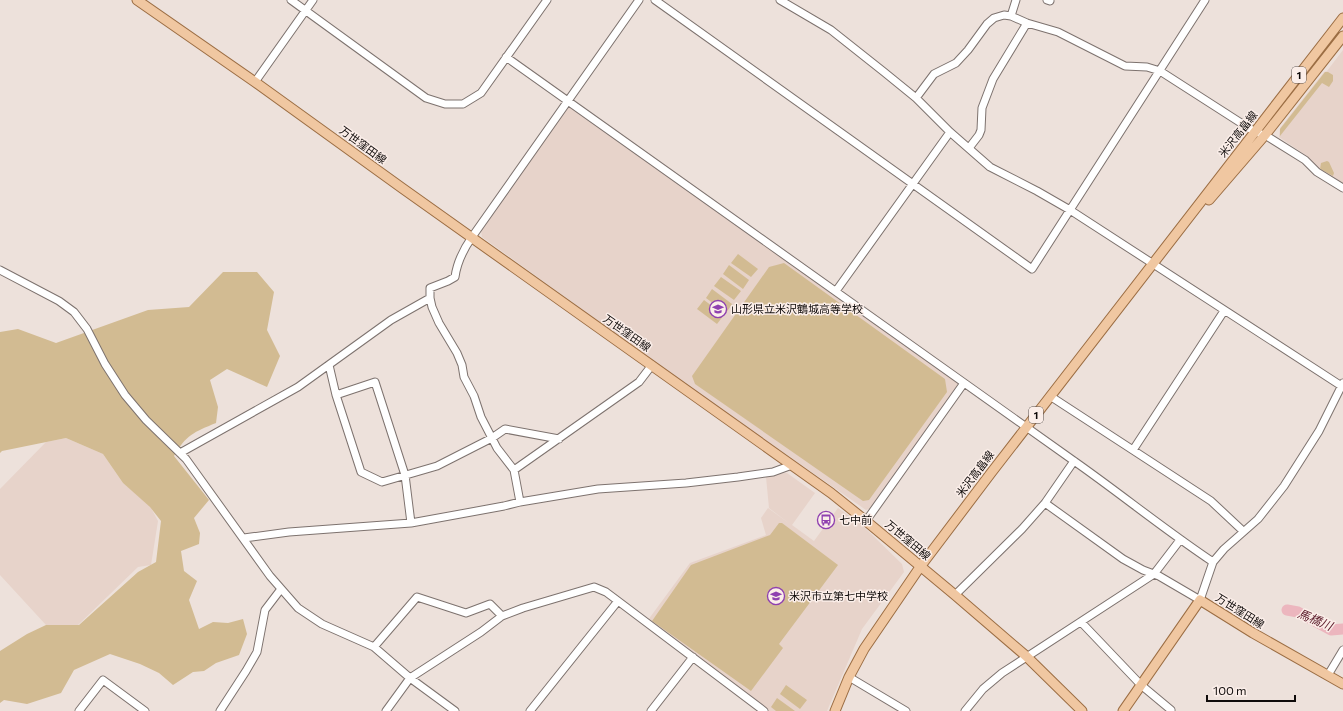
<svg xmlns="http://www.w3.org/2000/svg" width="1343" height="711" font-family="Commissioner,'Noto Sans JP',sans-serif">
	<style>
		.built { fill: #e7d3ca }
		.green { fill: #d2bb92 }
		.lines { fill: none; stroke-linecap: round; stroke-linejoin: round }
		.river { stroke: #ecb6be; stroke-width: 11 }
		.minor-casing { stroke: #7d726e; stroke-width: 9 }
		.major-casing { stroke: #9b6d43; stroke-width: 11 }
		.minor { stroke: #fff; stroke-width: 7 }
		.major { stroke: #f0c7a1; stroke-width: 9 }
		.labels { text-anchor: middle; stroke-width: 3; stroke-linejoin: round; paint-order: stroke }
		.shield { fill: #fbeee9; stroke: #564f4d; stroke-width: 1 }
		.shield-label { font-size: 10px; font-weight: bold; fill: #0f0b0a }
		.street-label { font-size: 11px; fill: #0f0b0a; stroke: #fbeee9 }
		.poi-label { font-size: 11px; fill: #0f0b0a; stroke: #fbeee9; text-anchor: start }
		.water-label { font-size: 12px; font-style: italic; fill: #5f202f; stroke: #fbeee9 }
	</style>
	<rect width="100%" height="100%" fill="#ede1db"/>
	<path class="built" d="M1343,50V184L1319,169L1307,156L1279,137L1280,128L1324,72L1327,71Z
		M572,107L957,381L959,387L872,508L866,510L681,381L482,237L481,231L567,108Z
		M66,438L103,454L123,483L150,506L158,521L151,565L138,567L78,625H46L0,575V489L46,442Z
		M784,473H787L815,493L792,525L814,541L838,508L862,525L902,564L904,572L862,629L827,711H769L648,620L690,563L766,535L761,518L768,508L790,524L769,508L766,477Z"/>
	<path class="green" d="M1325,72H1328L1333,75V81L1329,87L1322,83L1280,136V129Z
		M1327,161L1329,162L1334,173L1333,176L1320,169L1321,163Z
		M738,254L758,269L751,277L731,263Z
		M784,263L945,379L947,392L869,500L863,501L695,384L692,376L769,267Z
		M729,265L749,280L743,289L723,274Z
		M223,272H257L274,292L267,330L280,356L267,387L227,369L210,380L218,407L216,423C194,432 186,435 174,456L209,500L194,518L200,533L199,544L181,551L184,571L197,581L189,600L199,629L213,622L228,623L243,619L247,634L239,655L216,663L204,671L193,672L173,685L159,673L140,664L110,654L74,670L61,693L27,704L4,700L0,703V651L27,634L46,625H79L138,572L156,562L161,521L150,507L123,483L103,454L66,438L2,451L0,453V332L18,329L56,343L148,310L189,307Z
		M721,277L741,291L734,300L714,286Z
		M712,289L732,304L726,313L706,298Z
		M704,300L724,315L717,324L697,309Z
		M779,523H782L838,565L779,644L783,648L751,691L652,621L691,565L770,535Z
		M786,685L807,700L800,709L780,694Z
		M777,698L795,711H776L771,707Z"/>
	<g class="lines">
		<path class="river" d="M1287,610L1298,612L1331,630L1343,629"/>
		<g class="minor-casing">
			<path id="minor" d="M291,0L426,98L445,104H463L481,93L547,0
				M655,0L1032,269L1205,0
				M780,0L831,30L884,72L916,98L950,132L990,167L1037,191L1070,210L1343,387
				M1047,0L1050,1
				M1011,16L1016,0
				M506,57L1074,461C1121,494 1165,530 1213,562
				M255,82L313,0
				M916,98L934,74L956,63L968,50L987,24L994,18L1004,15L1011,16L1027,23L1058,32L1125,66L1147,67L1160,71L1255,132L1265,135L1305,160L1317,172L1343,188
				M969,148L979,135L981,130L982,108L993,79L1027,23
				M0,270L59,301L74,312L87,329L105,364L125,395L146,420L186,459L270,576L298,608L322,624L374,647L410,678L455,711
				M836,291L950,132
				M329,365L336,395L361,472L382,482L437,466L492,438L505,429L559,439
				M336,395L375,382L405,475L411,523
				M1050,396L1211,501L1243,531
				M1133,450L1224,311
				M180,453L298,387L391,320L430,298
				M514,470L639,382L652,365
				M520,502L514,470L497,448L481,417L474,396L464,377L462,365L457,353L439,323L432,307L430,298V288L448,281L455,277C457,262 463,250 472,237L639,0
				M1045,503L1123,559L1143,570L1159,576L1200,600L1213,562L1224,549L1258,519L1284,486L1319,431L1343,383
				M866,521L964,383
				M244,538L289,532L411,523L504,506L520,502L598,489L686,483L738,477L773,472L792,465
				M955,595L1022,529L1045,503L1074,461
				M1081,622L1141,685L1171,710
				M374,647L417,597L466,613L490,604L502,616
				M1328,675L1343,650
				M849,677L906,711
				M79,711L103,680L145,711
				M220,711L246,671L257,652L265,610L281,589
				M386,711L410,678L481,632L502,616L523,608L594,587L606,592L618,601L764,711
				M530,711L618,601
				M651,711L693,657
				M965,711L983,689L1002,673L1154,574L1180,540"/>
		</g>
		<g class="major-casing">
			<path id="major" d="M137,0L255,82L402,188L831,493L866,521L955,595L1026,656L1082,711
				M1209,200L1265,135L1343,36
				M835,711L849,677L864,649L920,567L991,473L1343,18
				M1123,711L1200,600L1253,633L1343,684"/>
		</g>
		<use href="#minor" class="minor"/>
		<use href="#major" class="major"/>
	</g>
	<defs>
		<g id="school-ring" transform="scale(0.9)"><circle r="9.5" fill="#fbeee9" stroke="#8f40b0" stroke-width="1.5"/><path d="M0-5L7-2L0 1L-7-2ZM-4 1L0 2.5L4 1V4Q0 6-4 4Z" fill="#8f40b0"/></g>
		<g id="bus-ring" transform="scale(0.9)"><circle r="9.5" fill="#fbeee9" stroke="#8f40b0" stroke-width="1.5"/><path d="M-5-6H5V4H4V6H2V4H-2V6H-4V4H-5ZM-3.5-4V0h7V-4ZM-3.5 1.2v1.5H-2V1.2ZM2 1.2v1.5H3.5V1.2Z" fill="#8f40b0"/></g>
	</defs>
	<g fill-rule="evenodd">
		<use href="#school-ring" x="718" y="309"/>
		<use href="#bus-ring" x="826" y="520"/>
		<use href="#school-ring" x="776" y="596"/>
	</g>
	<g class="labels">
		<g class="shield">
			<rect x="1292" y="67" width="14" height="16" rx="3"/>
			<rect x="1029" y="407" width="14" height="16" rx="3"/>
		</g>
		<g class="shield-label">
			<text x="1299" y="79">1</text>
			<text x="1036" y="419">1</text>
		</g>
		<g class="street-label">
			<text transform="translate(1238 134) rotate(-52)" y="4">米沢高畠線</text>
			<text transform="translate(363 145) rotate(36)" y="4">万世窪田線</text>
			<text transform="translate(627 333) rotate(35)" y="4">万世窪田線</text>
			<text transform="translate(975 474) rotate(-53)" y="4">米沢高畠線</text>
			<text transform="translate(908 540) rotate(40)" y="4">万世窪田線</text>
			<text transform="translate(1240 611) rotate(32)" y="4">万世窪田線</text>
		</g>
		<g class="poi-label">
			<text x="731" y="313">山形県立米沢鶴城高等学校</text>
			<text x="839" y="524">七中前</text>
			<text x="789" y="600">米沢市立第七中学校</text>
		</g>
		<g class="water-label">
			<text transform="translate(1315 620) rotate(23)" y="4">馬橋川</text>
		</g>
	</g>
	<path d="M1207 695v6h88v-6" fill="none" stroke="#0f0b0a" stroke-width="2"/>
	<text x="1213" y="695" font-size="12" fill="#0f0b0a" stroke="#fbeee9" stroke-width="3" paint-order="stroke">100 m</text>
</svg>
